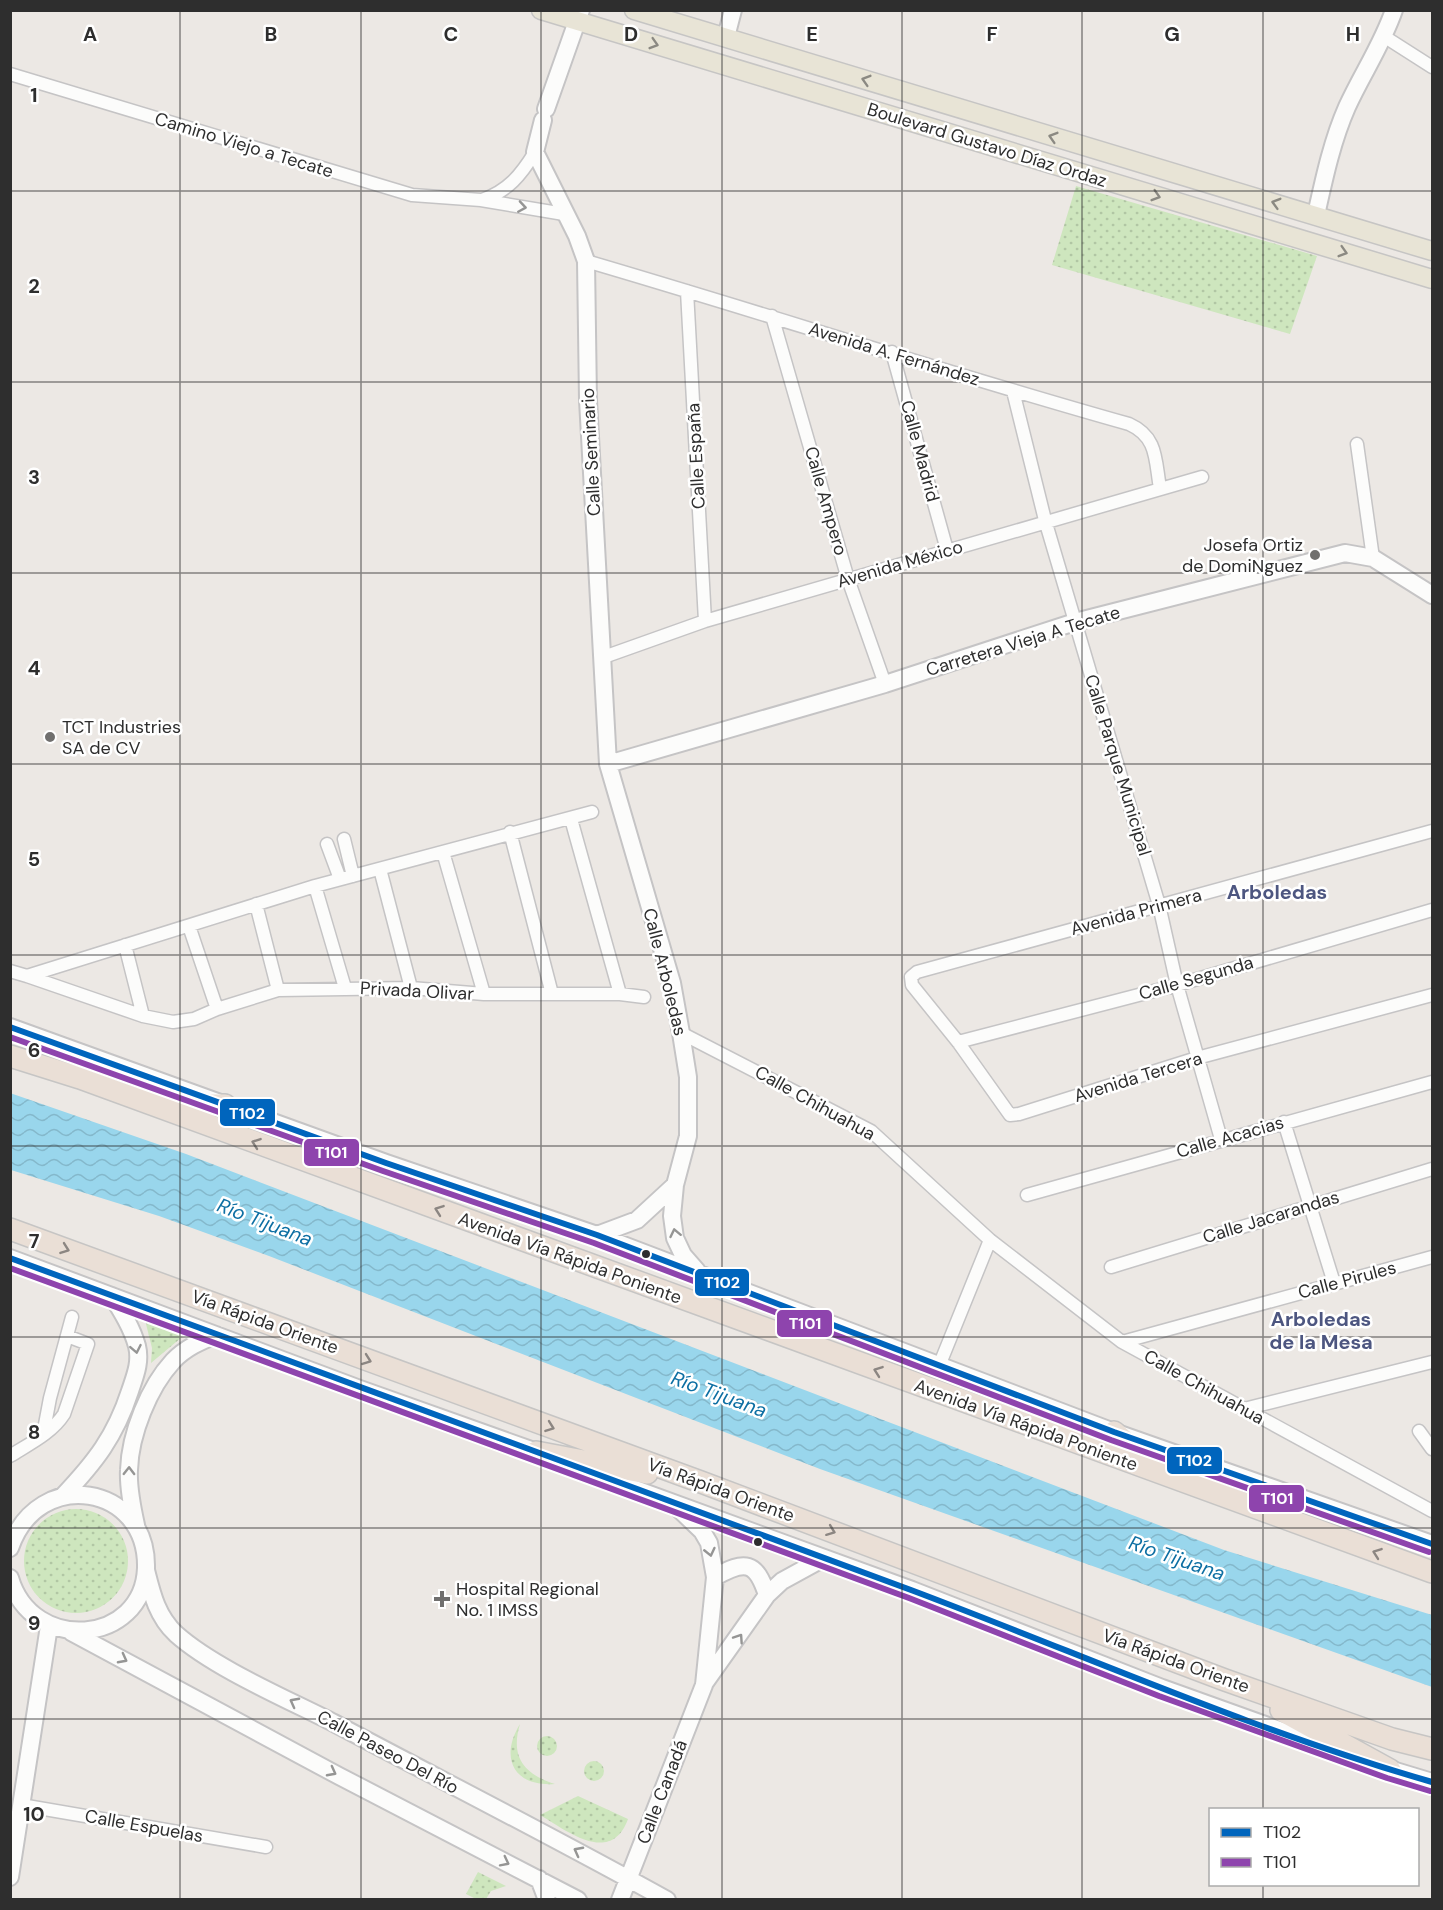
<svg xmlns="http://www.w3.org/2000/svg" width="1443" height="1910" font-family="'DM Sans',sans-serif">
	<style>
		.grass { fill: url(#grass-dots) }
		.water { fill: url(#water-waves) }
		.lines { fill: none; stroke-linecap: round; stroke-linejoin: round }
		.street-casing { stroke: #c5c4c5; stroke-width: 15 }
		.secondary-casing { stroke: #c5c4c5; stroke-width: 20 }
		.primary-casing { stroke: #c6c5c4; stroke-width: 21 }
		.highway-casing { stroke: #c6c5c4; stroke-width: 24 }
		.street { stroke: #fcfcfb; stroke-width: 12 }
		.secondary { stroke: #fcfcfb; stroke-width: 16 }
		.primary { stroke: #e8e4d6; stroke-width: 18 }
		.highway { stroke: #eadfd6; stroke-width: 21 }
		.bus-1-casing { stroke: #fff; stroke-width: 10 }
		.bus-2-casing { stroke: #fff; stroke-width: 10 }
		.bus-1 { stroke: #0065bd; stroke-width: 6 }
		.bus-2 { stroke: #8e44ad; stroke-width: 6 }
		.oneway { stroke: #8b8982 }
		.oneway2 { stroke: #959594 }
		.oneway3 { stroke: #8c8682 }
		.grid { fill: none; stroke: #2e2e2e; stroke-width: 1.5; stroke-opacity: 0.55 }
		.poi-dot { fill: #706f6e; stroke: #fff; stroke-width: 2 }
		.bus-dot { fill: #2e2e2e; stroke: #fff; stroke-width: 2 }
		.labels { text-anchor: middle; stroke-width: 5; stroke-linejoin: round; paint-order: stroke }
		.street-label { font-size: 18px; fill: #2e2e2e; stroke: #fff }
		.poi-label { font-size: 18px; fill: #2e2e2e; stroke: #fff; text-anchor: start }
		.neighbourhood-label { font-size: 20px; font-weight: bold; fill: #4d5680; stroke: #fff }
		.water-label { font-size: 20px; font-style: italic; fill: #0d6fa3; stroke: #fff }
		.grid-label { font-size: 20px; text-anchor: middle; font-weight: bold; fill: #2e2e2e; stroke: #fff; stroke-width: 5; stroke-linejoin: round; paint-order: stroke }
		.line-badge { stroke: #fff; stroke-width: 2 }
		.badge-label { font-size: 16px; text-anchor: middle; font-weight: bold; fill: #fff }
	</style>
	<defs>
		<pattern id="grass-dots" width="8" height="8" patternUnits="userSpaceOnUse" patternTransform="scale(1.5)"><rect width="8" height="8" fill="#cee6be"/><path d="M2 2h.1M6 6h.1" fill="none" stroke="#b1c6a4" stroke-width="1.8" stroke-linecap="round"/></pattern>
		<pattern id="water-waves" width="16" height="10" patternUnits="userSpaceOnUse" patternTransform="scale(1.5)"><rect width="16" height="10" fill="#99d6ec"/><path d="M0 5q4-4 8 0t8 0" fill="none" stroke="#84b8cb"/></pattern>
	</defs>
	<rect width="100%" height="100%" fill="#ece8e4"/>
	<path class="grass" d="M1076,186L1317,256L1290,334L1052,265Z
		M144,1316L188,1332L151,1363L152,1348Z
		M24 1561a52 52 0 1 1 104 0a52 52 0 1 1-104 0Z
		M520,1724C510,1757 524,1774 555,1784C514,1787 499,1758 520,1724Z
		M537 1746a10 10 0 1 1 20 0a10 10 0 1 1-20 0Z
		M584 1771a10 10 0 1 1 20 0a10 10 0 1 1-20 0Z
		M578,1796L628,1819C611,1866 567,1831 540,1815Z
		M478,1872L506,1886L491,1891L486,1899H476L466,1894Z"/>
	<path class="water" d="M10,1093L186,1154L1224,1550L1432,1615V1687L820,1469L269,1256L159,1216L11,1170Z"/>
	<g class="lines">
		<g class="street-casing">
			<path id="street" d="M1385,37L1432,67
				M10,74L412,195L481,200L564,214
				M482,200C508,191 521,175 535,152
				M586,261C767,314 947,373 1129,424C1158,437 1155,460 1160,488
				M687,291L705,621
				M772,316L848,579L885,684
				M892,352L947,550
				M1013,391L1045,520L1159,905L1177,985L1221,1139
				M1357,444L1373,558
				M601,658L705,621L1202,477
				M571,819L620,994
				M1432,831L917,972L911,977L912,985L958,1042L1010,1115L1019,1114L1197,1058L1432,995
				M510,832L552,994
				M344,839L353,876
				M327,844L340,879
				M443,852L484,994
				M380,869L411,988
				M315,886L345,988
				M256,904L278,990
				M189,926L217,1009
				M125,945L143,1016
				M10,971L27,976L315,886L592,812
				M27,976L143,1016L173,1022L194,1019L217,1009L278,990L411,988L484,994H620L644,997
				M681,1033L871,1131L990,1240L1122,1342L1432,1511
				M958,1042L1177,985L1432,910
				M1284,1122L1334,1283
				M1027,1195L1432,1082
				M1111,1267L1432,1169
				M1122,1342L1432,1257
				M939,1366L990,1240
				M1244,1409L1432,1362
				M1419,1431L1432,1449
				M43,1435L50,1398L72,1317
				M10,1456C29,1444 52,1433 64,1414L88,1344L67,1336
				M21,1805L266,1847"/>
		</g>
		<g class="secondary-casing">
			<path id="secondary" d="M726,37L733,10
				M546,109L581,10
				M543,120L535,152L577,236L586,261L588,400L608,764L672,983L681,1033L688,1077V1136L675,1185L672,1216L675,1238L683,1255L697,1271
				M1316,215C1324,179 1332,141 1347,107C1362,74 1382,45 1394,10
				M608,764L885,684L1075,622L1345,553L1373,558L1432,595
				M10,1027L386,1163L597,1235L1114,1432L1432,1544
				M597,1235L637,1220L675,1185
				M10,1258L360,1389L548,1456
				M572,1466L912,1590L1162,1688L1346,1754
				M63,1496C95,1462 115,1437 130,1391C135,1376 141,1362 137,1346C132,1328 122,1312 112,1296
				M136,1525C132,1507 128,1488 129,1470C130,1434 149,1387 173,1361C185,1348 201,1341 216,1335
				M10,1548C38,1466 148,1484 146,1568C143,1645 32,1654 10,1578
				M146,1570C152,1594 157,1616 176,1634C214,1668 287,1699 334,1723C445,1782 557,1839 667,1900
				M715,1577C745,1560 756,1561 767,1595
				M71,1632L339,1776L578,1900
				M704,1684L767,1595L782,1581L824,1558
				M1379,1766L1432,1782
				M10,1877L49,1626
				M539,1879L547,1900
				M620,1900L704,1685L715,1577L709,1543L702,1531L679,1509"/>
		</g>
		<g class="primary-casing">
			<path id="primary" d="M541,10L1432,279
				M634,10L1432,251"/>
		</g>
		<g class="highway-casing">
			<path id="highway" d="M10,1056L80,1078L1432,1572
				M147,1090L205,1105H225
				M10,1229L701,1482L1225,1680L1392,1739L1432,1749
				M1114,1432L1130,1446L1170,1464
				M536,1452L647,1473
				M1281,1710L1390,1770"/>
		</g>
		<use href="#street" class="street"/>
		<use href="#secondary" class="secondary"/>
		<use href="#primary" class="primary"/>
		<use href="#highway" class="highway"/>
		<g class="bus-1-casing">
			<path id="bus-1" d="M10,1027L386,1163L597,1235L1114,1432L1432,1544
				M10,1258C310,1370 611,1477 911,1590C1084,1655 1254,1731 1432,1782"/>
		</g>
		<g class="bus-2-casing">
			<path id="bus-2" d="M10,1037L383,1171L594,1243L1111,1440L1429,1552
				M10,1268L909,1598L1159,1696L1387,1778L1430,1791"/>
		</g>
		<use href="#bus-1" class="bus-1"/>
		<use href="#bus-2" class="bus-2"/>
	</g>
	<defs><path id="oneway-chevron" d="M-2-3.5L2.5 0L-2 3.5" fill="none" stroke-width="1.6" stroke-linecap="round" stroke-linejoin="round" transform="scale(1.5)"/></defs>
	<g class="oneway">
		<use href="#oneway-chevron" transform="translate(654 44) rotate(17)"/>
		<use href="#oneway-chevron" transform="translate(866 80) rotate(-163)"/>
		<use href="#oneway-chevron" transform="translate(1053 137) rotate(-163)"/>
		<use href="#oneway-chevron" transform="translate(1156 196) rotate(17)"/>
		<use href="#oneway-chevron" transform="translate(1276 203) rotate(-164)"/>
		<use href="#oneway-chevron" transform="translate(1343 252) rotate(17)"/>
	</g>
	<g class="oneway2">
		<use href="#oneway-chevron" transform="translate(522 207) rotate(9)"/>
		<use href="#oneway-chevron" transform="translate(675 1233) rotate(-102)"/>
		<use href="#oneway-chevron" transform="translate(136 1349) rotate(79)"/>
		<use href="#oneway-chevron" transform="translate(129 1471) rotate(-89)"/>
		<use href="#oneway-chevron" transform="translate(710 1552) rotate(77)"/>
		<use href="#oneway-chevron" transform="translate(739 1638) rotate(-56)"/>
		<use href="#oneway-chevron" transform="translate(123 1659) rotate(28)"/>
		<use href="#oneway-chevron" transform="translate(294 1702) rotate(-152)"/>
		<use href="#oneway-chevron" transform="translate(332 1772) rotate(28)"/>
		<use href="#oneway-chevron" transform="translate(578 1851) rotate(-152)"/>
		<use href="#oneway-chevron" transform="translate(505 1862) rotate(27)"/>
	</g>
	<g class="oneway3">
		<use href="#oneway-chevron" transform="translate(256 1143) rotate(-160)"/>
		<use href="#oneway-chevron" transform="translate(439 1210) rotate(-160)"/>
		<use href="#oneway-chevron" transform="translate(65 1249) rotate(20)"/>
		<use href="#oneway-chevron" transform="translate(367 1360) rotate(20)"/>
		<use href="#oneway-chevron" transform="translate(878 1371) rotate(-160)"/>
		<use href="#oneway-chevron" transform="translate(550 1427) rotate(20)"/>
		<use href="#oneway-chevron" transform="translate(831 1531) rotate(21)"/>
		<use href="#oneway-chevron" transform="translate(1377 1553) rotate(-160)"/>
	</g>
	<path class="grid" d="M180,10V1900M361,10V1900M541,10V1900M722,10V1900M902,10V1900M1082,10V1900M1263,10V1810M10,191H1432M10,382H1432M10,573H1432M10,764H1432M10,955H1432M10,1146H1432M10,1337H1432M10,1528H1432M10,1719H1432M1263,1884V1900"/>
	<g class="poi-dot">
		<circle cx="1315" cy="555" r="6"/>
		<circle cx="50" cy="737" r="6"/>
		<path d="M439 1590h6v6h6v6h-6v6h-6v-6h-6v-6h6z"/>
	</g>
	<g class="bus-dot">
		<circle cx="646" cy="1254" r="5"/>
		<circle cx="758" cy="1542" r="5"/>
	</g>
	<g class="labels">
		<g class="street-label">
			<text transform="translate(244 145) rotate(17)" y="6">Camino Viejo a Tecate</text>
			<text transform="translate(987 145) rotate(17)" y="6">Boulevard Gustavo Díaz Ordaz</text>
			<text transform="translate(894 354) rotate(17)" y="6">Avenida A. Fernández</text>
			<text transform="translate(920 451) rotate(75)" y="6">Calle Madrid</text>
			<text transform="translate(591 452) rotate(-93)" y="6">Calle Seminario</text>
			<text transform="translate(696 456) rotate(-93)" y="6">Calle España</text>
			<text transform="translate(826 501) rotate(74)" y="6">Calle Ampero</text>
			<text transform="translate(900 564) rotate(-16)" y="6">Avenida México</text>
			<text transform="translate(1023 641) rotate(-17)" y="6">Carretera Vieja A Tecate</text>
			<text transform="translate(1118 765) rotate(73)" y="6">Calle Parque Municipal</text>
			<text transform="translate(1136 912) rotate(-15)" y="6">Avenida Primera</text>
			<text transform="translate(665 972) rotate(76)" y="6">Calle Arboledas</text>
			<text transform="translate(1196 978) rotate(-16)" y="6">Calle Segunda</text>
			<text transform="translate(417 991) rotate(3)" y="6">Privada Olivar</text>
			<text transform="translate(1138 1077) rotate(-17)" y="6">Avenida Tercera</text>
			<text transform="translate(815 1103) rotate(29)" y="6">Calle Chihuahua</text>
			<text transform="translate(1230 1137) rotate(-16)" y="6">Calle Acacias</text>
			<text transform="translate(1271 1217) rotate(-17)" y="6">Calle Jacarandas</text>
			<text transform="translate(570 1258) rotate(20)" y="6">Avenida Vía Rápida Poniente</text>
			<text transform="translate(1347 1280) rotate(-15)" y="6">Calle Pirules</text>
			<text transform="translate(265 1322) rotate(20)" y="6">Vía Rápida Oriente</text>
			<text transform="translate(1204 1387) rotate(29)" y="6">Calle Chihuahua</text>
			<text transform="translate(1026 1425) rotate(20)" y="6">Avenida Vía Rápida Poniente</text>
			<text transform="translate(721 1490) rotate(20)" y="6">Vía Rápida Oriente</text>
			<text transform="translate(1176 1661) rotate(20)" y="6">Vía Rápida Oriente</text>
			<text transform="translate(388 1752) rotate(28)" y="6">Calle Paseo Del Río</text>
			<text transform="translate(662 1792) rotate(-69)" y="6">Calle Canadá</text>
			<text transform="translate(144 1826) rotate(10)" y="6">Calle Espuelas</text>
		</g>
		<g class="poi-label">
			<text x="1303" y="551" text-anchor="end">Josefa Ortiz<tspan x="1303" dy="21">de DomiNguez</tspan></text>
			<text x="62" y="733">TCT Industries<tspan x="62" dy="21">SA de CV</tspan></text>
			<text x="456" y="1595">Hospital Regional<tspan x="456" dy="21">No. 1 IMSS</tspan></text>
		</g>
		<g class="neighbourhood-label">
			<text x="1277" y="899">Arboledas</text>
			<text x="1321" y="1326">Arboledas<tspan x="1321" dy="23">de la Mesa</tspan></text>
		</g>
		<g class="water-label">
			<text transform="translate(265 1222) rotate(21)" y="7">Río Tijuana</text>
			<text transform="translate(719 1394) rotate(20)" y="7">Río Tijuana</text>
			<text transform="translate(1177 1558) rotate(19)" y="7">Río Tijuana</text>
		</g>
	</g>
	<g class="grid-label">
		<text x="90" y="41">A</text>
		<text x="271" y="41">B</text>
		<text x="451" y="41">C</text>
		<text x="631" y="41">D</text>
		<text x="812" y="41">E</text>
		<text x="992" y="41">F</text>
		<text x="1172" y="41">G</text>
		<text x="1353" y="41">H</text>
		<text x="34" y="102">1</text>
		<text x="34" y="293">2</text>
		<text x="34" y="484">3</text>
		<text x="34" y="675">4</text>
		<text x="34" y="866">5</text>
		<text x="34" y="1057">6</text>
		<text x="34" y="1248">7</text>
		<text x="34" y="1439">8</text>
		<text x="34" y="1630">9</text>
		<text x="34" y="1821">10</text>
	</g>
	<g class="line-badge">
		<rect x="219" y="1098" width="57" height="29" rx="6" fill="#0065bd"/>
		<rect x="303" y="1138" width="57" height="29" rx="6" fill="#8e44ad"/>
		<rect x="694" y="1268" width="56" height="29" rx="6" fill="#0065bd"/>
		<rect x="776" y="1309" width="57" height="29" rx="6" fill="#8e44ad"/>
		<rect x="1166" y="1446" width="57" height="29" rx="6" fill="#0065bd"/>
		<rect x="1248" y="1484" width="57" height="29" rx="6" fill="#8e44ad"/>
	</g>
	<g class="badge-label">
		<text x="247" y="1119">T102</text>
		<text x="331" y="1158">T101</text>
		<text x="722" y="1288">T102</text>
		<text x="805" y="1329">T101</text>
		<text x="1194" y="1466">T102</text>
		<text x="1277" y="1504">T101</text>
	</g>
	<rect width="1443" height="1910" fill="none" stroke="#2e2e2e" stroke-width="24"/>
	<rect x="1209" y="1808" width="210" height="78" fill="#ffffff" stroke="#ababab" stroke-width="1.5"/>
	<rect x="1221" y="1828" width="30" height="9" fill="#0065bd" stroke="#ababab" stroke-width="1.5"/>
	<text x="1263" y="1838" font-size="18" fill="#2e2e2e">T102</text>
	<rect x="1221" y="1858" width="30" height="9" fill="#8e44ad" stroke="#ababab" stroke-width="1.5"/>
	<text x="1263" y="1868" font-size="18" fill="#2e2e2e">T101</text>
</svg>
